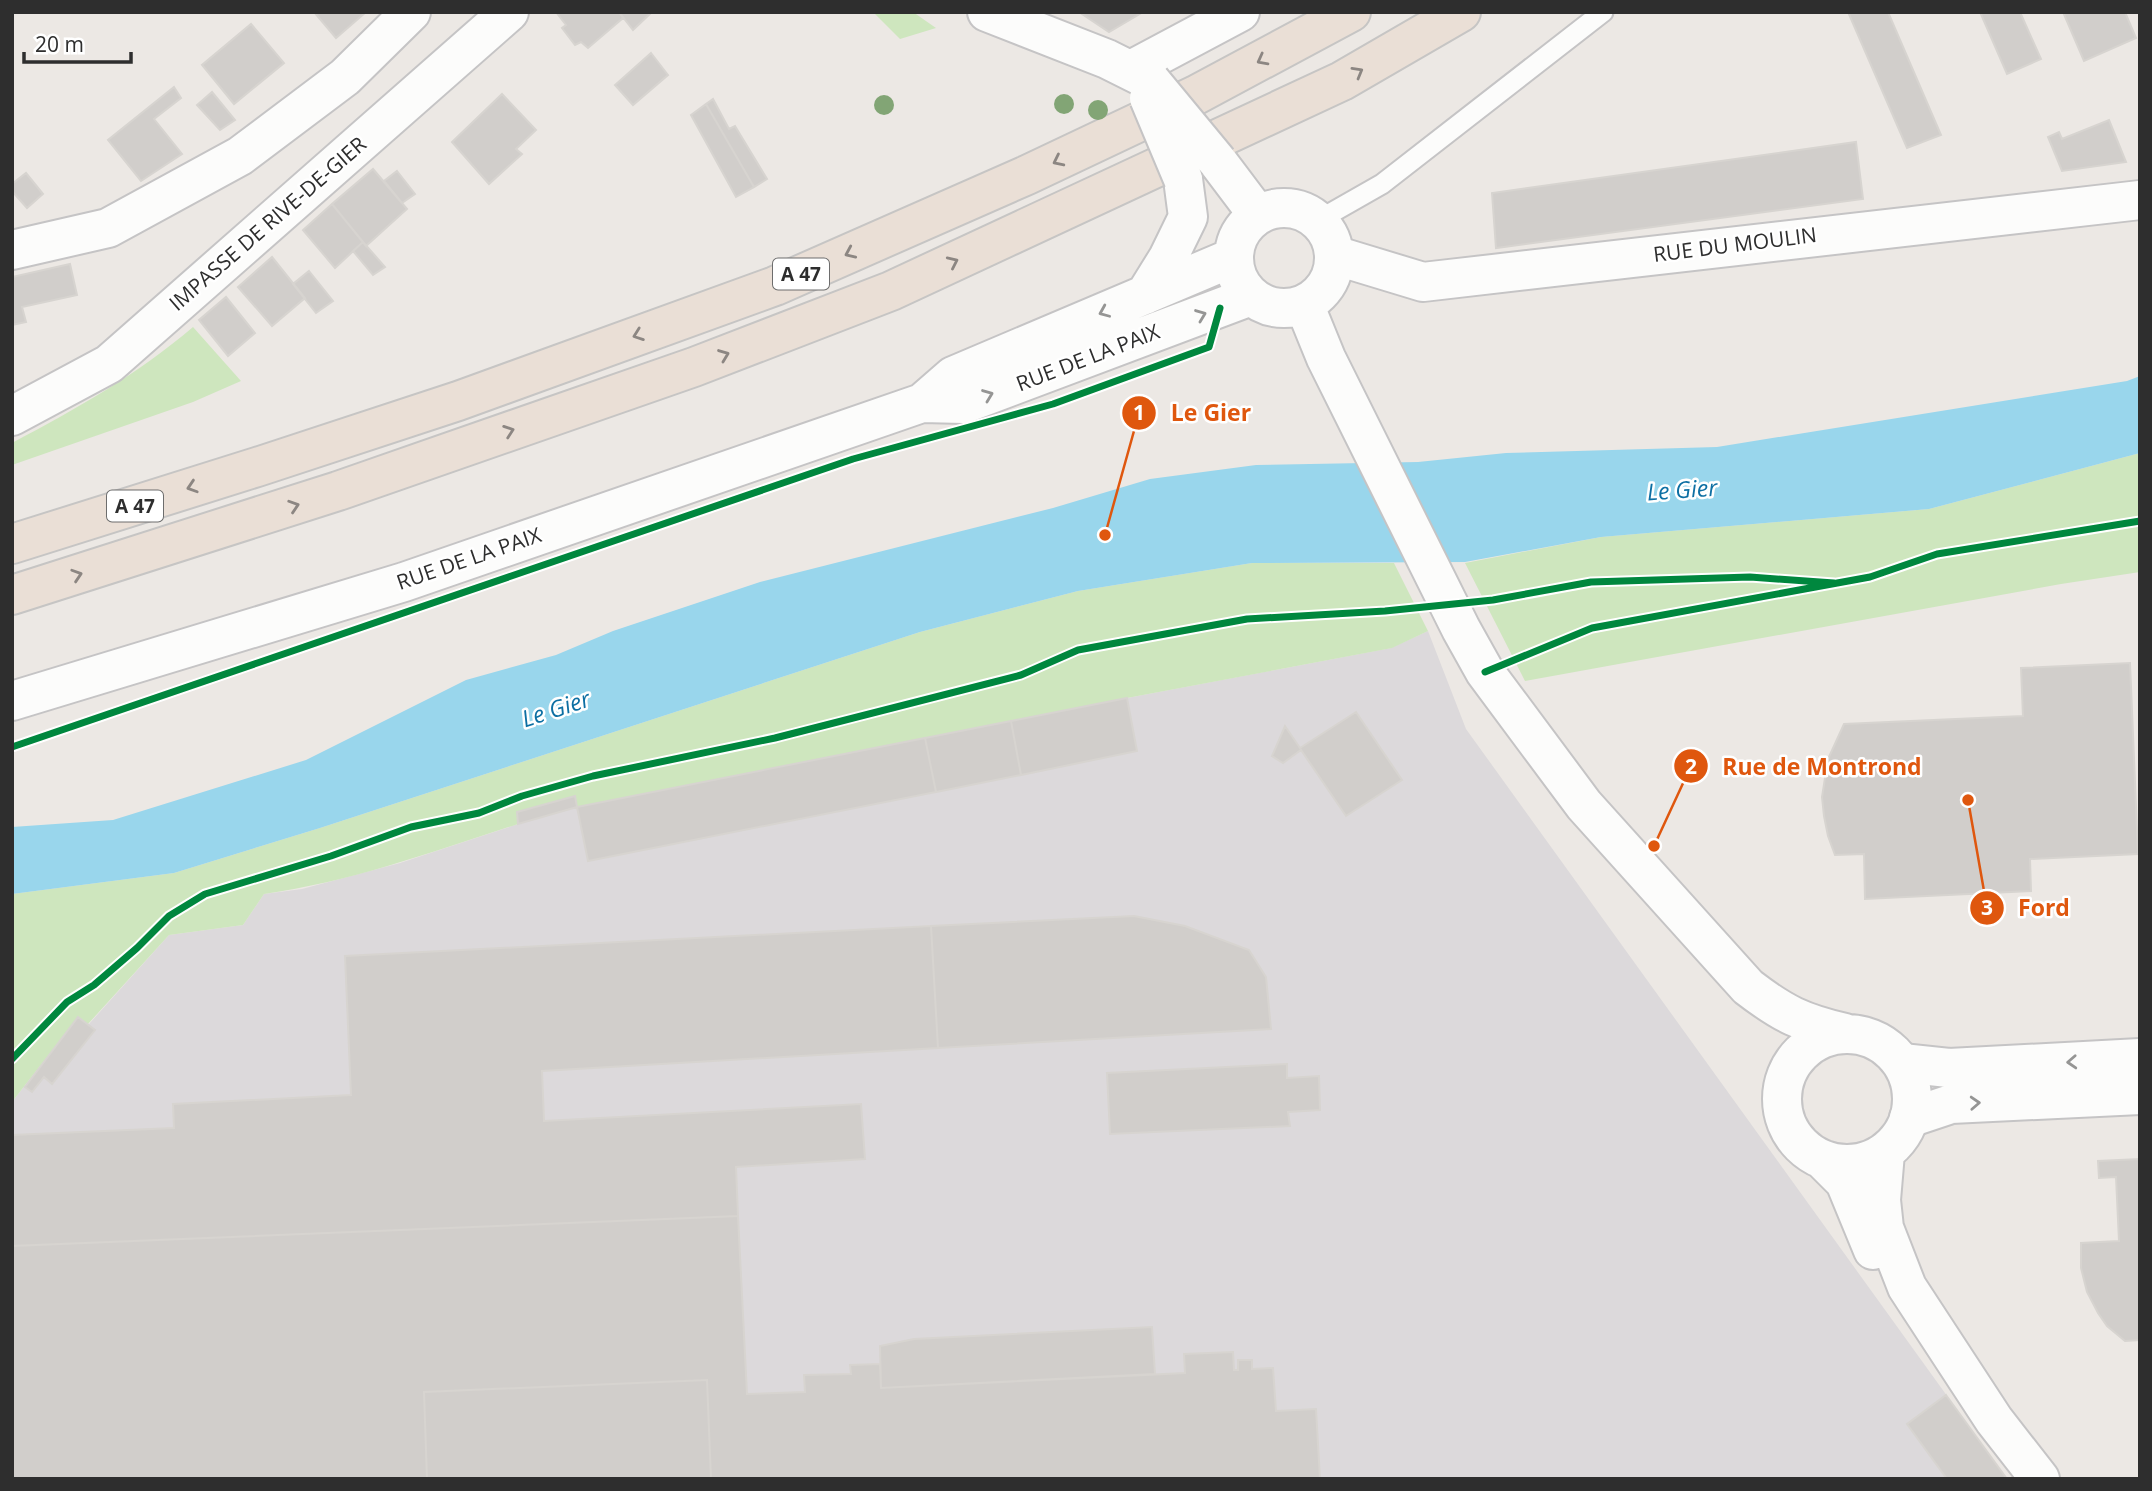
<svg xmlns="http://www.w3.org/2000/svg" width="2152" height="1491" font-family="'Open Sans',sans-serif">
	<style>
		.industrial { fill: #dcd9db }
		.green { fill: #cee6be }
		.water { fill: #99d6ec }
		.building { fill: #d1cecb; stroke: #d7d4d0; stroke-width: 2 }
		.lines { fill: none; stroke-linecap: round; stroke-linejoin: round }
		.lane-casing { stroke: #c5c4c5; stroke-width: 23 }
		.street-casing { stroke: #c5c4c5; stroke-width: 42 }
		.secondary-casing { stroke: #c5c4c5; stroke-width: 42 }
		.highway-casing { stroke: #c6c5c4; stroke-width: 42 }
		.lane { stroke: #fcfcfb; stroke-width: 19 }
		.street { stroke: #fcfcfb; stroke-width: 38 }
		.secondary { stroke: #fcfcfb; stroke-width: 38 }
		.highway { stroke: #eadfd6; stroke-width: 38 }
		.secondary-bridge-casing { stroke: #c5c4c5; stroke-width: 42; stroke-linecap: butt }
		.secondary-bridge { stroke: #fcfcfb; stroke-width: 38 }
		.cycleway-casing { stroke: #fff; stroke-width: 11 }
		.cycleway { stroke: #00873e; stroke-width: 7 }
		.tree { fill: #82a575 }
		.oneway { stroke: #8c8682 }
		.oneway2 { stroke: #959594 }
		.labels { text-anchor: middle; stroke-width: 5; stroke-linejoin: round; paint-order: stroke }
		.shield { fill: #fff; stroke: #6d6d6d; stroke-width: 2 }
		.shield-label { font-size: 19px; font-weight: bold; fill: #2e2e2e }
		.street-label { font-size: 21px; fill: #2e2e2e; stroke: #fff }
		.water-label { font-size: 23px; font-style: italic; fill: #0d6fa3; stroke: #fff }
		.leader { fill: none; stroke: #df570e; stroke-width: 2.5 }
		.callout-dot { fill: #df570e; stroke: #fff; stroke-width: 2.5 }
		.mark-label { font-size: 21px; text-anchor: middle; font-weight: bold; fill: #fff }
		.callout-label { font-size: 23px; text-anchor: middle; font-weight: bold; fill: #df570e; stroke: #fff; stroke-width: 5; stroke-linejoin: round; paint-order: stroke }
	</style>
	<rect width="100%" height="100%" fill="#ece8e4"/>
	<path class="industrial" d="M1428,631L1466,729L2007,1479H12V1102L78,1017L89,1024L169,935L243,925L264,894L302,889L400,863L518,824L517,812L575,796L577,807L1127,698L1391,648Z"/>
	<path class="green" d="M873,12H913L936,28L900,39Z
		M193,327L241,381L193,402L12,465V443C76,409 138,374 193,327Z
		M2140,453V572L2061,584L1525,681L1465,563L1601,537L1929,509Z
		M1252,563H1394L1428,631L1392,648L1127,698L577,807L574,796L517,812L518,824C435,851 351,882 264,894L243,925L169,935L88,1024L78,1017L12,1102V894L174,873L320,828L920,632L1078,591Z"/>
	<path class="water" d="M2140,376V453L1929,509L1601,537L1465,562L1252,563L1078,591L920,632L320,828L174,873L12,894V827L113,820L306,760L466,680L556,655L613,631L760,582L1053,508L1150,479L1256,465L1418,462L1506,453L1717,447L2127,381Z"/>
	<path class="building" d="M314,12H366L336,38Z
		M556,12H619L623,18L588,48L581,42L575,45L562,28L566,25Z
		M619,12H652L633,30Z
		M1079,12H1143L1109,32Z
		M1848,12H1888L1941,135L1907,148Z
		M1980,12H2020L2041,59L2007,74Z
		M2063,12H2125L2136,38L2084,61Z
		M251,24L284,63L234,104L202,65Z
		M651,53L668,75L633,105L615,85Z
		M174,87L181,98L154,119L182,154L141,181L108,140Z
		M212,92L235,120L220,130L197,105Z
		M502,94L536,130L516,149L522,154L489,184L452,142Z
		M713,99L729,129L735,126L767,179L754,187L706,104Z
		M706,104L754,187L736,197L691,115Z
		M2109,120L2126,162L2062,171L2048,137L2059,132L2062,139Z
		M1856,142L1863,199L1496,248L1492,193Z
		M373,169L407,209L366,246L332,204Z
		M397,171L415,194L402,203L384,181Z
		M26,173L43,194L27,208L12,191V184Z
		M332,204L363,242L335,268L303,230Z
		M363,242L385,267L373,275L353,251Z
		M272,257L305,298L272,326L238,287Z
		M70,264L77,295L22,307L26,322L12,325V277Z
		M309,271L333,301L316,313L293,284Z
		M226,297L255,333L228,356L199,320Z
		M2130,663L2138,854L2030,859L2031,891L1865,899L1864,854L1835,855L1828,836L1824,816L1822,797L1828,759L1844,724L2023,716L2021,668Z
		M1127,698L1137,751L1021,775L1011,721Z
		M1356,712L1402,780L1346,816L1301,750L1283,763L1272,756L1285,726L1300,748Z
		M1011,721L1021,775L936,792L925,738Z
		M925,738L936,792L588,861L577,807Z
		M575,796L577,807L518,824L517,812Z
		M1134,916L1185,926L1249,950L1266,977L1271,1029L938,1048L931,926Z
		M931,926L938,1048L542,1071L544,1121L861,1104L865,1159L736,1167L738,1216L12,1246V1135L174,1128L173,1104L351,1095L345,956Z
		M78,1017L95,1030L52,1084L44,1077L32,1092L25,1087Z
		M1287,1064V1078L1319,1076L1320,1110L1288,1112L1290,1126L1110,1134L1107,1073Z
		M2140,1159V1340L2125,1341L2107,1326L2098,1313L2087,1292L2081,1268V1243L2119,1241L2116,1177L2099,1178L2098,1161Z
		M738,1216L747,1394L805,1392L804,1375L851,1374L850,1365L880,1364L881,1388L1185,1373L1184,1354L1233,1352L1234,1370H1238V1360H1252V1369L1273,1368L1276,1411L1316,1409L1320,1479H711L707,1380L424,1392L427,1479H12V1246Z
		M1152,1327L1155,1374L881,1388L880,1346L914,1339Z
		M707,1380L711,1479H427L424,1392Z
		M1946,1395L2007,1479H1947L1907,1424Z"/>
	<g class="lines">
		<g class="lane-casing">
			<path id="lane" d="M1317,221L1382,184L1603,12"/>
		</g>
		<g class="street-casing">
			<path id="street" d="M1334,255L1423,282L2140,200
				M12,416L109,364L509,12
				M1902,1063L1949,1068L2140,1058
				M1909,1118L1951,1104L2140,1095"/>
		</g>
		<g class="secondary-casing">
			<path id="secondary" d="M987,12L1107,59L1151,81
				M1131,70L1240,12
				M1218,162L1258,215
				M1234 258a50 50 0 1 1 100 0a50 50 0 1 1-100 0Z
				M12,250L108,228L240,156L345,77L411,12
				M1145,295L1168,258L1188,217L1183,179
				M1304,304L1326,358L1461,629L1485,672L1584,805L1748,987C1783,1014 1802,1023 1845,1033
				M922,403L953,376L1234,257
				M12,701L404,582L922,403L964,404L1251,296
				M1782 1099a65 65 0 1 1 130 0a65 65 0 1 1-130 0Z
				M1885,1153L1881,1200L1884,1228L1907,1287L1994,1420L2040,1479
				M1822,1159L1845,1182L1873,1250"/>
		</g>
		<g class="highway-casing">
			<path id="highway" d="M12,544L257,467L458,401L775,286L1027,175L1196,95L1351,12
				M12,595L338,491L694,367L891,291L1342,81L1461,12"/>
		</g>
		<use href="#lane" class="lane"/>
		<use href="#street" class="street"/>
		<use href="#secondary" class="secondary"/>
		<use href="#highway" class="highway"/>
		<g class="secondary-bridge-casing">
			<path id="secondary-bridge" d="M1151,81L1218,162
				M1149,98L1183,179"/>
		</g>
		<use href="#secondary-bridge" class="secondary-bridge"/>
		<g class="cycleway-casing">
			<path id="cycleway" d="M1485,672L1592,628L1870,577L1937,554L2140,521
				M12,747L853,459L1053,404L1209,347L1220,308
				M12,1059L67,1002L94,985L137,948L169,916L205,894L331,856L411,827L479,813L522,796L593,776L775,738L1021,675L1078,650L1247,619L1385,611L1493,600L1591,582L1750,577L1834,583"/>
		</g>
		<use href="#cycleway" class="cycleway"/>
	</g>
	<g class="tree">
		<circle cx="1064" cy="104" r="10"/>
		<circle cx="884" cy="105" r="10"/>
		<circle cx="1098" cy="110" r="10"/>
	</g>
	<defs><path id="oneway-chevron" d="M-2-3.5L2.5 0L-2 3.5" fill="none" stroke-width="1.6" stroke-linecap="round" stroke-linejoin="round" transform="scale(1.75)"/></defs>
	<g class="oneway">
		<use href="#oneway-chevron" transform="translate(1262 60) rotate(152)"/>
		<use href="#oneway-chevron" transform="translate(1358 72) rotate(-30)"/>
		<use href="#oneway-chevron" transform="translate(1058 161) rotate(154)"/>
		<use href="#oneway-chevron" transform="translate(850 253) rotate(156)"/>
		<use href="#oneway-chevron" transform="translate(953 262) rotate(-25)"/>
		<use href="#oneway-chevron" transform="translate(638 335) rotate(160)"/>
		<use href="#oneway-chevron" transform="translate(724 355) rotate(-21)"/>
		<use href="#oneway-chevron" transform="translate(509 431) rotate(-19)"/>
		<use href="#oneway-chevron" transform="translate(192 487) rotate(162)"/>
		<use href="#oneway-chevron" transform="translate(294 506) rotate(-18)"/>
		<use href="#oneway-chevron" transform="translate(77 575) rotate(-18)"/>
	</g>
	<g class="oneway2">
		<use href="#oneway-chevron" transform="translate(1104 312) rotate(157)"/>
		<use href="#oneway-chevron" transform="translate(1201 315) rotate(-21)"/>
		<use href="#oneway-chevron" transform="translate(988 395) rotate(-21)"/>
		<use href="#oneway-chevron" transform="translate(2072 1062) rotate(177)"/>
		<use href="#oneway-chevron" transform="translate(1975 1103) rotate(-3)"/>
	</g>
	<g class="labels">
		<g class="shield">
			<rect x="773" y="258.5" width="56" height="31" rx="5"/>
			<rect x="107" y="490.5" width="56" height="31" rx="5"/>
		</g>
		<g class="shield-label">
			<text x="801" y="281">A 47</text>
			<text x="135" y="513">A 47</text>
		</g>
		<g class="street-label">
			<text transform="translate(268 224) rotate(-41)" y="7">IMPASSE DE RIVE-DE-GIER</text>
			<text transform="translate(1735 245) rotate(-7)" y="7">RUE DU MOULIN</text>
			<text transform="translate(1088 358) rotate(-21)" y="7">RUE DE LA PAIX</text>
			<text transform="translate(469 559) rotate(-19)" y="7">RUE DE LA PAIX</text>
		</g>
		<g class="water-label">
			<text transform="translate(1682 490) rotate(-4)" y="8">Le Gier</text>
			<text transform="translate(556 709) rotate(-18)" y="8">Le Gier</text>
		</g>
	</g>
	<path class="leader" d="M1105 535L1139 413M1654 846L1691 766M1968 800L1987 908"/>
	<g class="callout-dot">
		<circle cx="1105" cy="535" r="7"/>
		<circle cx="1654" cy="846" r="7"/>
		<circle cx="1968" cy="800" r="7"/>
		<circle cx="1139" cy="413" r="18"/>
		<circle cx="1691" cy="766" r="18"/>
		<circle cx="1987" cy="908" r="18"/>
	</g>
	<g class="mark-label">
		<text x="1139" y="420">1</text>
		<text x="1691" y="774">2</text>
		<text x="1987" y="915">3</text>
	</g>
	<g class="callout-label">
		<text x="1211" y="421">Le Gier</text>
		<text x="1822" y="775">Rue de Montrond</text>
		<text x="2044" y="916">Ford</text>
	</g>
	<rect width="2152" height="1491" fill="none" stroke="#2e2e2e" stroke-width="28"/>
	<path d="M24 52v10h107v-10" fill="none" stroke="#2e2e2e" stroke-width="3.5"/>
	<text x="35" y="52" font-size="21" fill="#2e2e2e" stroke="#ffffff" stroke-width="5" paint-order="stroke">20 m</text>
</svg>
